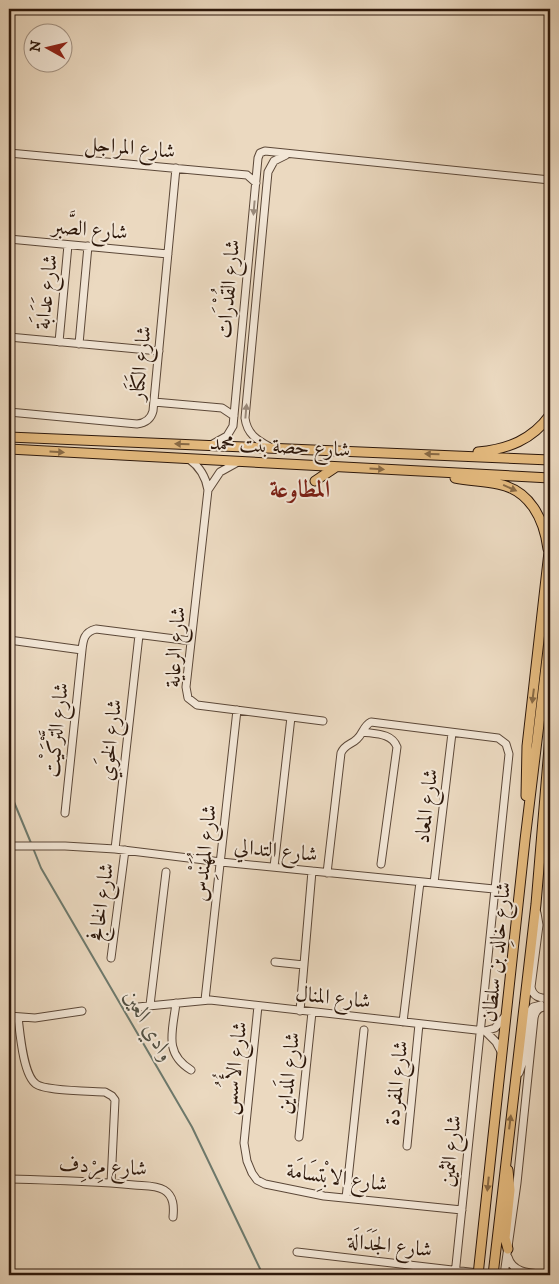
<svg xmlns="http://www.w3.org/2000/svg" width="559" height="1284" font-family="'IM FELL DW Pica',Amiri,serif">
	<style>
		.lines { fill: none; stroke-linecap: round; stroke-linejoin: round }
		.stream { stroke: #6d796c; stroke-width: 2 }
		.minor-casing { stroke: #5c4838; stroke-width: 9 }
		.major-casing { stroke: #2c170a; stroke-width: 11 }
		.minor { stroke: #f2e6d6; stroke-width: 7 }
		.major { stroke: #e6bc80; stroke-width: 9 }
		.oneway { fill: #99897a }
		.oneway2 { fill: #896a45 }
		.labels { text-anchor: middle; stroke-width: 4; stroke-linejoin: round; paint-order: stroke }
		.street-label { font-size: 21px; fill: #2c170a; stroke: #f2e6d6 }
		.water-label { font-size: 22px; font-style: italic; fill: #525043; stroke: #f2e6d6 }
		.quarter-label { font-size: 24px; font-weight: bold; fill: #7a1f14; stroke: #f2e6d6 }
	</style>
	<rect width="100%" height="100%" fill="#ebd9c0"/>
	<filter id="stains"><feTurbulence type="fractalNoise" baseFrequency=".004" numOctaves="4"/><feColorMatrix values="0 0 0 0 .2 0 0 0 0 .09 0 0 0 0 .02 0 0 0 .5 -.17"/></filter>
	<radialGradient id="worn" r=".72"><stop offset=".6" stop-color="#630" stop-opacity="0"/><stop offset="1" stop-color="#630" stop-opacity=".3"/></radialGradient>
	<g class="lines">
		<path class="stream" d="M9,790L31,843
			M33,848L41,868L192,1127L263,1275"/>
		<g class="minor-casing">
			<path id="minor" d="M9,153L247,175L256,183
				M9,239L168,254
				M9,337L159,351
				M59,342L68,245
				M79,344L88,246
				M154,402L222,408L234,416
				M9,412L137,424C146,423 151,419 153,411L176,168
				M211,445L227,436L233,426L258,158L260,153L265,151L550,180
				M270,447C257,440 247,434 245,418L268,172L274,161L286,155
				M189,459C200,467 206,477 208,490L186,687L188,698L197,705L323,721
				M208,490L220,472L238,462
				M9,640L82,650
				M363,732C375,734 392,733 397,747L381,864
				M65,813L82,650C83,640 84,632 96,629L191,641
				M9,846H65L115,849L221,862L494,889
				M115,849L139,635
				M274,867L291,717
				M327,873L341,753C345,744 351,745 357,739C363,734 363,726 371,722L498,738L506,744L509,754L455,1275
				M434,883L452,733
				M537,913L539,925L531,987C533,998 541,998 550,999
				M111,958L125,850
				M275,962L304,965
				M205,1000L237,710
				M176,1003C173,1030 163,1053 191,1070
				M150,1005L166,872
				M258,1006L244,1143L247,1161L252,1173L257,1180L265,1184L324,1196L462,1210
				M138,1007L210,1000L485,1031L495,1028L506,1015
				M300,1011L312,871
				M9,1016L35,1018L82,1011
				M18,1017C20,1033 23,1075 36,1084C45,1091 91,1091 105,1092L112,1096L115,1100L111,1183
				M403,1022L420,882
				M485,1031L496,1042L502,1053
				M519,1073L524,1059L529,1013L533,1007L541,1005
				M299,1137L312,1012
				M407,1146L419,1024
				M9,1179C50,1180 92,1181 134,1185C143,1186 156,1185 164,1190C174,1196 174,1207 173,1217
				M346,1198L364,1030
				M297,1252L478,1273
				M508,1257C513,1275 535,1273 550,1275
				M504,1275L517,1183L534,1018C536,1008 541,1007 550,1006
				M509,1275L521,1271"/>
		</g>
		<g class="major-casing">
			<path id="major" d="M9,437L550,460
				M9,449L550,478
				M478,452C508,449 532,440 550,415
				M455,478C469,481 484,481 498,484C530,490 544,519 548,549
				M315,481L336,467
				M526,796L527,746L550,543
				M508,1170L510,1190L505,1238L508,1249
				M478,1275L525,840L550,633
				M493,1275L536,904L550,736"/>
		</g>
		<use href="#minor" class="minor"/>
		<use href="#major" class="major"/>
	</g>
	<defs><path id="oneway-solid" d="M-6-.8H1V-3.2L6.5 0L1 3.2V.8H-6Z" transform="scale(1.25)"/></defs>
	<g class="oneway">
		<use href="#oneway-solid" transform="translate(254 208) rotate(95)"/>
		<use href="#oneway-solid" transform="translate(246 411) rotate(-85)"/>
	</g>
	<g class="oneway2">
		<use href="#oneway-solid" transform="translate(182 444) rotate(-178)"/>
		<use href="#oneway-solid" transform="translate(57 452) rotate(3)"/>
		<use href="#oneway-solid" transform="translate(432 454) rotate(-178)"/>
		<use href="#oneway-solid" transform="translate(377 469) rotate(3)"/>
		<use href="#oneway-solid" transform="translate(510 488) rotate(24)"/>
		<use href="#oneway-solid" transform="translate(533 696) rotate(97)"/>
		<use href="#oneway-solid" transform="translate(510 1122) rotate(-83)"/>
		<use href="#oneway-solid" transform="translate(488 1184) rotate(96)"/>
	</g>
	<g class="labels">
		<g class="street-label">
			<text transform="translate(130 147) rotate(5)" y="7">شارع المراجل</text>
			<text transform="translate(90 229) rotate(5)" y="7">شارع الصَّبر</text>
			<text transform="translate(228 289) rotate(-85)" y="7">شارع القُدْرَات</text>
			<text transform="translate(46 292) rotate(-84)" y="7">شارع عَدَابَة</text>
			<text transform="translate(140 363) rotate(-84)" y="7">شارع الكَنَار</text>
			<text transform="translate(280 446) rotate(3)" y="7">شارع حصة بنت محمد</text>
			<text transform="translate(175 647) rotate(-86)" y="7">شارع الرعاية</text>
			<text transform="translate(56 730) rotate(-84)" y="7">شارع التَّرْكَيْت</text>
			<text transform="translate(110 740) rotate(-84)" y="7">شارع الخوَي</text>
			<text transform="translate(426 806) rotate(-83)" y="7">شارع المعاد</text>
			<text transform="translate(276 850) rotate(6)" y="7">شارع التدالي</text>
			<text transform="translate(204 853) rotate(-84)" y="7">شارع المُهَنْدِس</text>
			<text transform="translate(101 902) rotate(-82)" y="7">شارع الخافج</text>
			<text transform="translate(496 952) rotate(-84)" y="7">شارع خالِد بن سلطان</text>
			<text transform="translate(333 997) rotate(6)" y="7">شارع المنال</text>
			<text transform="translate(234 1068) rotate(-83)" y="7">شارع الأُسُس</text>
			<text transform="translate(288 1073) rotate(-84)" y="7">شارع المَداين</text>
			<text transform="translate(396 1083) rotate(-84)" y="7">شارع المفردة</text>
			<text transform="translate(450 1151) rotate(-84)" y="7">شارع الثمين</text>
			<text transform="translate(103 1166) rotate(3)" y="7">شارع مِرْدِف</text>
			<text transform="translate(337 1177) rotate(8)" y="7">شارع الابْتِسَامَة</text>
			<text transform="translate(390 1245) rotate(6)" y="7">شارع الجَدَالَة</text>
		</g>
		<g class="water-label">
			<text transform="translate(150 1025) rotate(60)" y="8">وادي العين</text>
		</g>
		<g class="quarter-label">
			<text x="300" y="497">المطاوعة</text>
		</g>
	</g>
	<rect width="559" height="1284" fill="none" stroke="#ebd9c0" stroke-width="30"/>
	<rect x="10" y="10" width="539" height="1264" fill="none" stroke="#2c170a" stroke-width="2.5"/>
	<rect x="15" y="15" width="529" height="1254" fill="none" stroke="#2c170a"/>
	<g transform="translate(48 48) rotate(278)"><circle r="24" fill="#f2e6d6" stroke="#a39384"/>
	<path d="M0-4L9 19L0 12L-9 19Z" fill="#8f2418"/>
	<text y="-8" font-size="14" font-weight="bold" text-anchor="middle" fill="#2c170a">N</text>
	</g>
	<rect width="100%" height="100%" filter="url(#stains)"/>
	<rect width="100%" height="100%" fill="url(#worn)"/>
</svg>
